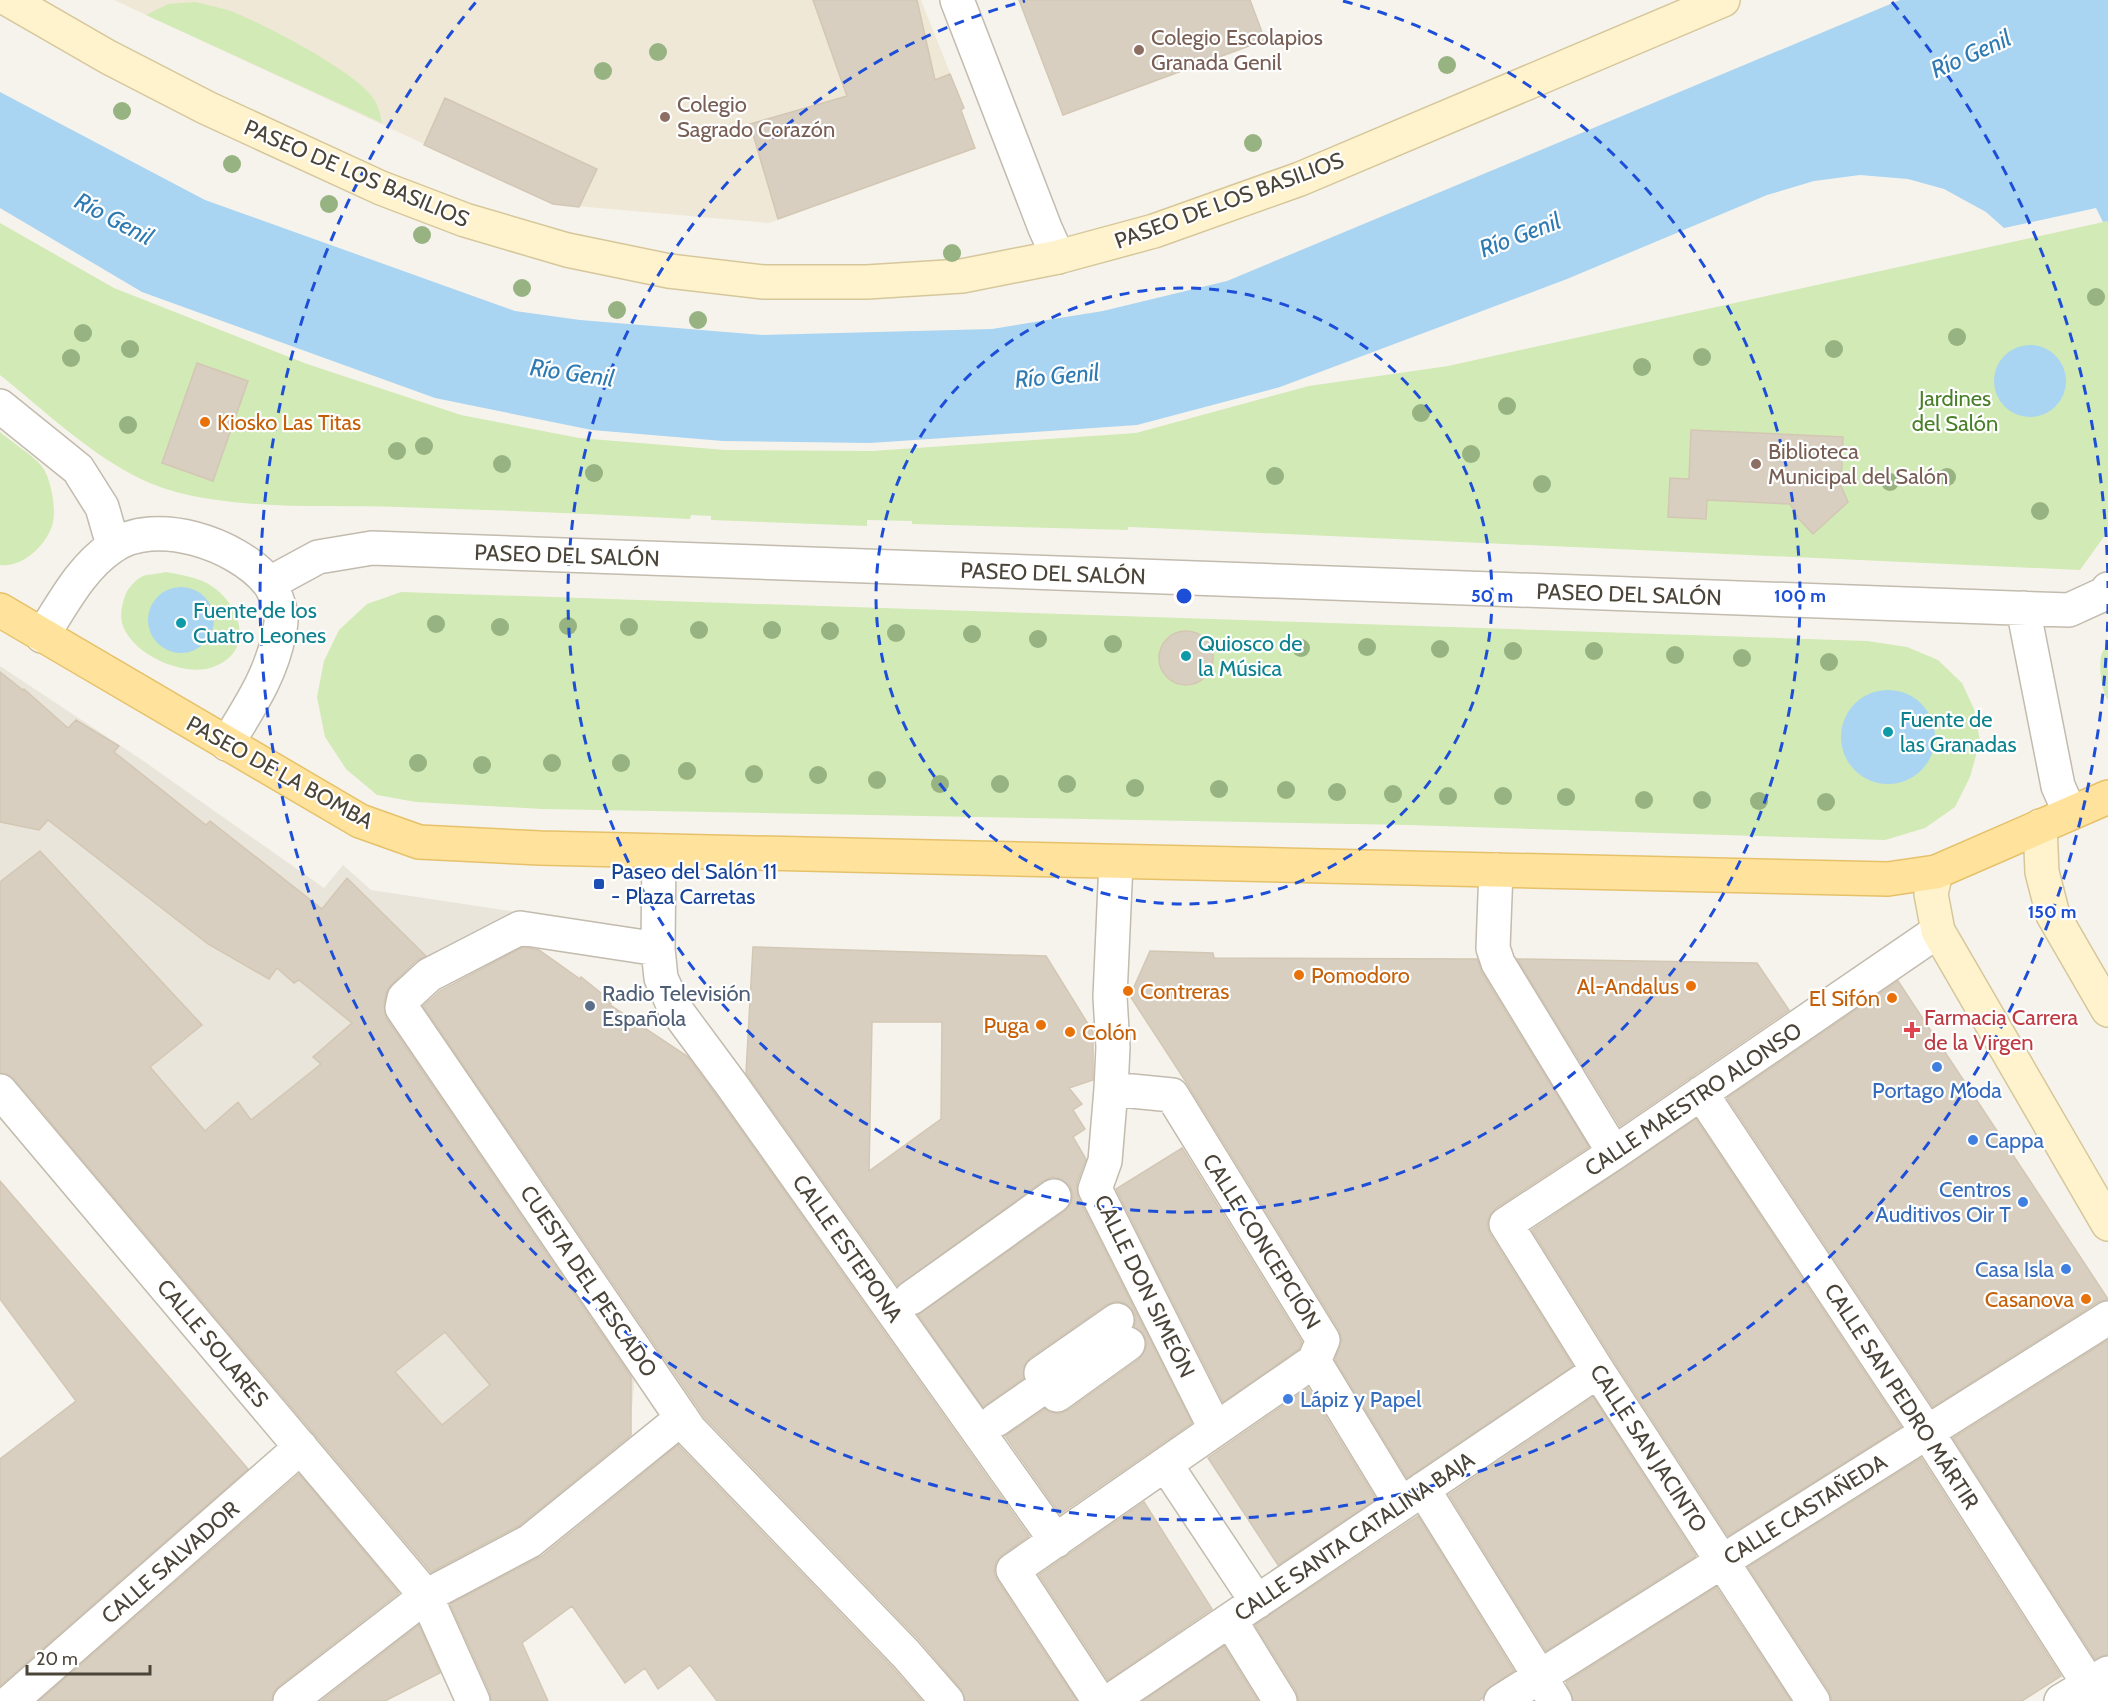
<svg xmlns="http://www.w3.org/2000/svg" width="2108" height="1701" font-family="Cabin,sans-serif">
	<style>
		.residential { fill: #eae5da }
		.education { fill: #efe8d6 }
		.green { fill: #d2eab5 }
		.water { fill: #a9d4f2 }
		.building { fill: #d8cfc1; stroke: #d3c7b4; stroke-width: 1.5; fill-rule: evenodd }
		.lines { fill: none; stroke-linecap: round; stroke-linejoin: round }
		.street-casing { stroke: #c2bbae; stroke-width: 36 }
		.secondary-casing { stroke: #d6c79b; stroke-width: 36 }
		.primary-casing { stroke: #e6c16a; stroke-width: 36 }
		.street { stroke: #fff; stroke-width: 33 }
		.secondary { stroke: #fff3cd; stroke-width: 33 }
		.primary { stroke: #ffe39c; stroke-width: 33 }
		.tree { fill: #97b381 }
		.ring { fill: none; stroke: #1d4ed8; stroke-width: 3; stroke-dasharray: 10 8 }
		.education-dot { fill: #8d6e63; stroke: #fff; stroke-width: 2 }
		.food-dot { fill: #e8710a; stroke: #fff; stroke-width: 2 }
		.culture-dot { fill: #0f9aa8; stroke: #fff; stroke-width: 2 }
		.transit-dot { fill: #1a4fb4; stroke: #fff; stroke-width: 2 }
		.service-dot { fill: #5c6f8a; stroke: #fff; stroke-width: 2 }
		.health-dot { fill: #e0444e; stroke: #fff; stroke-width: 2 }
		.shop-dot { fill: #3f7fe0; stroke: #fff; stroke-width: 2 }
		.labels { text-anchor: middle; stroke-width: 4.5; stroke-linejoin: round; paint-order: stroke }
		.education-label { font-size: 22px; fill: #785e54; stroke: #fff; text-anchor: start }
		.street-label { font-size: 22px; fill: #4b4439; stroke: #fff }
		.park-label { font-size: 22px; fill: #4a7f2a; stroke: #fff }
		.food-label { font-size: 22px; fill: #c56008; stroke: #fff; text-anchor: start }
		.culture-label { font-size: 22px; fill: #0d838f; stroke: #fff; text-anchor: start }
		.transit-label { font-size: 22px; fill: #164399; stroke: #fff; text-anchor: start }
		.service-label { font-size: 22px; fill: #4e5e75; stroke: #fff; text-anchor: start }
		.health-label { font-size: 22px; fill: #be3a42; stroke: #fff; text-anchor: start }
		.shop-label { font-size: 22px; fill: #366cbe; stroke: #fff; text-anchor: start }
		.water-label { font-size: 24px; font-style: italic; fill: #2e7ab2; stroke: #fff }
		.centre { fill: #1d4ed8; stroke: #fff; stroke-width: 3 }
		.ring-label { font-size: 18px; text-anchor: middle; font-weight: bold; fill: #1d4ed8; stroke: #fff; stroke-width: 4.5; stroke-linejoin: round; paint-order: stroke }
	</style>
	<rect width="100%" height="100%" fill="#f6f3ec"/>
	<path class="residential" d="M0,666L142,760L324,888L343,865L371,890L523,913L411,974L383,1010L636,1363L628,1453L548,1520L530,1499L426,1589L0,1087Z"/>
	<path class="education" d="M114,0H921L964,108L961,110L975,148L769,223L553,204Z"/>
	<path class="green" d="M196,2C210,6 224,8 236,13C270,28 353,70 373,98C379,106 380,114 382,123L146,15L168,4Z
		M2108,221V531L2080,570L1131,527H1128V530L912,524V521L867,520V526L711,520V516L691,515L690,519C593,514 496,510 399,507C323,505 211,512 143,480C89,454 45,411 0,375V223L114,288L307,364L461,415L579,438L725,450L872,451L1136,433L1309,386L1448,366Z
		M0,432C10,441 37,458 43,468C51,479 56,508 53,522C48,544 23,568 0,565Z
		M165,572C182,575 199,577 213,587C244,609 254,655 210,668C181,676 131,654 122,623C120,615 122,604 125,596C127,589 135,580 143,576C149,574 159,574 165,572Z
		M401,592L1867,641L1907,647L1938,660L1962,683L1974,709L1980,741L1970,777L1955,807L1925,828L1885,840L1408,825L542,809L416,802L377,795L346,769L325,737L317,697L324,661L339,630L367,604Z
		M2108,645V700C2101,691 2098,663 2102,653C2103,650 2106,648 2108,645Z"/>
	<path class="water" d="M1900,0H2108V221L2103,222L2096,208L2004,228L1986,212L1944,189L1908,179L1860,175L1814,181L1767,195L1567,279L1280,387L1137,425L870,443L723,441L592,430L435,398L142,292L0,208V92L205,200L515,311L580,320L762,335L992,329L1103,311L1227,281Z
		M1994 381a36 36 0 1 1 72 0a36 36 0 1 1-72 0Z
		M148 620a33 33 0 1 1 66 0a33 33 0 1 1-66 0Z
		M1841 737a47 47 0 1 1 94 0a47 47 0 1 1-94 0Z"/>
	<path class="building" d="M813,0H917L935,80L950,74L964,108L961,110L975,148L778,219L750,124L847,96Z
		M1019,0H1250L1265,40L1063,115Z
		M445,98L597,169L579,207L553,204L424,145Z
		M197,363L248,381L213,481L162,463Z
		M1691,430L1843,437L1841,486L1848,502L1813,534L1799,519L1790,504L1707,500L1706,519L1668,517L1670,478L1689,479Z
		M1159 658a27 27 0 1 1 54 0a27 27 0 1 1-54 0Z
		M0,672L23,690L24,689L68,728L76,720L119,746L114,752L206,825L210,821L322,909L347,878L426,956L416,961L391,985L386,994L384,1004L386,1018L631,1377V1435L520,1525L431,1572L14,1079L7,1074L0,1073V882L40,851L202,1025L150,1067L205,1131L238,1102L251,1120L321,1064L313,1057L352,1023L299,980L294,983L277,968L269,979L208,944L48,820L39,830L0,822ZM445,1332L490,1385L442,1425L395,1372Z
		M523,947L539,950L580,979L581,977L612,1002L610,1005L687,1056L716,1095L1029,1536L1002,1555L996,1562L994,1572L997,1580L1077,1701H965L961,1689L920,1641L705,1418L423,1006L440,991Z
		M753,947L1046,956L1093,1032V1080L1069,1088L1082,1104L1073,1110L1085,1129L1073,1137L1086,1159L1077,1183L1078,1197L1192,1423L1060,1514L1005,1436L1045,1409L1050,1412L1058,1414L1068,1410L1139,1359L1145,1351L1147,1342L1143,1333L1134,1327L1136,1318L1132,1309L1124,1303L1116,1301L1106,1305L1030,1358L1024,1366V1378L983,1407L918,1315L1065,1211L1071,1203L1073,1195L1070,1186L1061,1179L1052,1177L1043,1181L898,1286L746,1073ZM872,1022H942L941,1119L869,1171Z
		M1150,951L1213,953L1214,958L1477,959L1482,973L1589,1147L1496,1208L1490,1215L1487,1224L1490,1234L1573,1366L1407,1478L1335,1360L1342,1339L1339,1330L1188,1085L1130,996Z
		M1517,959L1757,963L1789,1010L1620,1126Z
		M1898,981L2108,1299L2098,1302L1933,1407L1727,1098Z
		M1696,1119L1901,1427L1728,1536L1614,1361L1532,1230Z
		M1182,1148L1302,1342L1299,1349L1223,1402L1116,1189Z
		M0,1181L248,1469L0,1686V1459L76,1401L0,1299Z
		M2108,1340V1654L2095,1659L1953,1438Z
		M1308,1388L1376,1499L1278,1565L1208,1458Z
		M1593,1397L1696,1556L1546,1651L1449,1495Z
		M678,1445L892,1667L922,1701H717L690,1665L658,1689L645,1668L625,1683L572,1606L522,1643L548,1701H491L490,1693L450,1604L542,1556Z
		M1921,1458L2061,1676L2022,1701H1832L1829,1691L1748,1567Z
		M299,1474L399,1593L279,1686L273,1693L272,1701H39Z
		M1144,1502L1212,1609L1108,1680L1039,1575Z
		M1418,1516L1514,1671L1491,1686L1485,1692L1483,1698L1478,1701H1299L1296,1691L1255,1625Z
		M1716,1587L1791,1701H1574L1566,1682Z
		M419,1625L440,1673L385,1701H321Z
		M1224,1646L1258,1701H1143Z"/>
	<g class="lines">
		<g class="street-casing">
			<path id="street" d="M957,0L1045,228L1058,257
				M0,406L78,469L102,507L113,545
				M270,583L318,557L372,548L2069,610L2104,594L2108,589
				M2023,608L2058,786L2070,813
				M42,636C63,604 80,569 112,547C155,516 237,544 268,582C274,589 280,607 281,616C282,621 280,628 279,634C271,676 249,707 227,744
				M659,851L658,949L661,978L674,1007L731,1084L1056,1541
				M1116,862L1110,997L1113,1047L1111,1089L1105,1161L1095,1189L1215,1428
				M1496,870L1493,948L1498,963L1614,1153
				M658,949L520,928L429,975L404,998L402,1008L690,1430L906,1654L947,1701
				M1111,1089L1172,1095L1323,1340L1314,1361
				M0,1091L426,1596L473,1701
				M1701,1093L1927,1432L2081,1672L2101,1701
				M911,1298L1054,1196
				M1117,1320L1041,1373L1057,1395L1128,1344
				M1314,1361L1401,1504
				M996,1420L1048,1384
				M1166,1465L1257,1602
				M1423,1489L1555,1701
				M1230,1620L1280,1701
				M11,1701L301,1447
				M290,1701L426,1596L530,1541L682,1418
				M1099,1701L1013,1570L1314,1361
				M1110,1701L1598,1371
				M1501,1701L2108,1318
				M1813,1701L1598,1371L1506,1224L1614,1153L1938,931
				M2061,1701L2108,1673"/>
		</g>
		<g class="secondary-casing">
			<path id="secondary" d="M9,0L108,57L207,108L381,188L465,220L567,250L669,271L764,282H867L962,276L1058,257L1154,231L1300,179L1723,0
				M2040,826L2042,872L2053,915L2108,1010
				M1936,872L1931,894L1938,931L2108,1224"/>
		</g>
		<g class="primary-casing">
			<path id="primary" d="M0,610L360,821L419,842L540,848L1888,879L1936,872L2108,797"/>
		</g>
		<use href="#street" class="street"/>
		<use href="#secondary" class="secondary"/>
		<use href="#primary" class="primary"/>
	</g>
	<g class="tree">
		<circle cx="658" cy="52" r="9"/>
		<circle cx="1447" cy="65" r="9"/>
		<circle cx="603" cy="71" r="9"/>
		<circle cx="122" cy="111" r="9"/>
		<circle cx="1253" cy="143" r="9"/>
		<circle cx="232" cy="164" r="9"/>
		<circle cx="329" cy="204" r="9"/>
		<circle cx="422" cy="235" r="9"/>
		<circle cx="952" cy="253" r="9"/>
		<circle cx="522" cy="288" r="9"/>
		<circle cx="2096" cy="297" r="9"/>
		<circle cx="617" cy="310" r="9"/>
		<circle cx="698" cy="320" r="9"/>
		<circle cx="83" cy="333" r="9"/>
		<circle cx="1957" cy="337" r="9"/>
		<circle cx="130" cy="349" r="9"/>
		<circle cx="1834" cy="349" r="9"/>
		<circle cx="1702" cy="357" r="9"/>
		<circle cx="71" cy="358" r="9"/>
		<circle cx="1642" cy="367" r="9"/>
		<circle cx="1507" cy="406" r="9"/>
		<circle cx="1421" cy="413" r="9"/>
		<circle cx="128" cy="425" r="9"/>
		<circle cx="424" cy="446" r="9"/>
		<circle cx="397" cy="451" r="9"/>
		<circle cx="1471" cy="454" r="9"/>
		<circle cx="502" cy="464" r="9"/>
		<circle cx="594" cy="473" r="9"/>
		<circle cx="1275" cy="476" r="9"/>
		<circle cx="1947" cy="477" r="9"/>
		<circle cx="1890" cy="482" r="9"/>
		<circle cx="1542" cy="484" r="9"/>
		<circle cx="2040" cy="511" r="9"/>
		<circle cx="436" cy="624" r="9"/>
		<circle cx="568" cy="626" r="9"/>
		<circle cx="500" cy="627" r="9"/>
		<circle cx="629" cy="627" r="9"/>
		<circle cx="699" cy="630" r="9"/>
		<circle cx="772" cy="630" r="9"/>
		<circle cx="830" cy="631" r="9"/>
		<circle cx="896" cy="633" r="9"/>
		<circle cx="972" cy="634" r="9"/>
		<circle cx="1038" cy="639" r="9"/>
		<circle cx="1113" cy="644" r="9"/>
		<circle cx="1367" cy="647" r="9"/>
		<circle cx="1301" cy="648" r="9"/>
		<circle cx="1440" cy="649" r="9"/>
		<circle cx="1513" cy="651" r="9"/>
		<circle cx="1594" cy="651" r="9"/>
		<circle cx="1675" cy="655" r="9"/>
		<circle cx="1742" cy="658" r="9"/>
		<circle cx="1829" cy="662" r="9"/>
		<circle cx="418" cy="763" r="9"/>
		<circle cx="552" cy="763" r="9"/>
		<circle cx="621" cy="763" r="9"/>
		<circle cx="482" cy="765" r="9"/>
		<circle cx="687" cy="771" r="9"/>
		<circle cx="754" cy="774" r="9"/>
		<circle cx="818" cy="775" r="9"/>
		<circle cx="877" cy="780" r="9"/>
		<circle cx="940" cy="784" r="9"/>
		<circle cx="1000" cy="784" r="9"/>
		<circle cx="1067" cy="784" r="9"/>
		<circle cx="1135" cy="788" r="9"/>
		<circle cx="1219" cy="789" r="9"/>
		<circle cx="1286" cy="790" r="9"/>
		<circle cx="1337" cy="792" r="9"/>
		<circle cx="1393" cy="794" r="9"/>
		<circle cx="1448" cy="796" r="9"/>
		<circle cx="1503" cy="796" r="9"/>
		<circle cx="1566" cy="797" r="9"/>
		<circle cx="1644" cy="800" r="9"/>
		<circle cx="1702" cy="800" r="9"/>
		<circle cx="1759" cy="801" r="9"/>
		<circle cx="1826" cy="802" r="9"/>
	</g>
	<g class="ring">
		<circle cx="1184" cy="596" r="308"/>
		<path d="M1343 1A616 616 0 1 1 1025 1"/>
		<path d="M2108 604A924 924 0 1 1 476 2M1892 2A924 924 0 0 1 2108 588"/>
	</g>
	<g class="education-dot">
		<circle cx="1139" cy="50" r="6"/>
		<circle cx="665" cy="117" r="6"/>
		<circle cx="1756" cy="464" r="6"/>
	</g>
	<g class="food-dot">
		<circle cx="205" cy="422" r="6"/>
		<circle cx="1299" cy="975" r="6"/>
		<circle cx="1691" cy="986" r="6"/>
		<circle cx="1128" cy="991" r="6"/>
		<circle cx="1892" cy="998" r="6"/>
		<circle cx="1041" cy="1025" r="6"/>
		<circle cx="1070" cy="1032" r="6"/>
		<circle cx="2086" cy="1299" r="6"/>
	</g>
	<g class="culture-dot">
		<circle cx="181" cy="623" r="6"/>
		<circle cx="1186" cy="656" r="6"/>
		<circle cx="1888" cy="732" r="6"/>
	</g>
	<rect class="transit-dot" x="593" y="878" width="12" height="12" rx="3"/>
	<circle class="service-dot" cx="590" cy="1006" r="6"/>
	<path class="health-dot" d="M1909 1021h6v6h6v6h-6v6h-6v-6h-6v-6h6z"/>
	<g class="shop-dot">
		<circle cx="1937" cy="1067" r="6"/>
		<circle cx="1973" cy="1140" r="6"/>
		<circle cx="2023" cy="1202" r="6"/>
		<circle cx="2066" cy="1269" r="6"/>
		<circle cx="1288" cy="1399" r="6"/>
	</g>
	<g class="labels">
		<g class="education-label">
			<text x="1151" y="45">Colegio Escolapios<tspan x="1151" dy="25">Granada Genil</tspan></text>
			<text x="677" y="112">Colegio<tspan x="677" dy="25">Sagrado Corazón</tspan></text>
			<text x="1768" y="459">Biblioteca<tspan x="1768" dy="25">Municipal del Salón</tspan></text>
		</g>
		<g class="street-label">
			<text transform="translate(357 173) rotate(23)" y="8">PASEO DE LOS BASILIOS</text>
			<text transform="translate(1229 200) rotate(-20)" y="8">PASEO DE LOS BASILIOS</text>
			<text transform="translate(567 555) rotate(2)" y="8">PASEO DEL SALÓN</text>
			<text transform="translate(1053 573) rotate(2)" y="8">PASEO DEL SALÓN</text>
			<text transform="translate(1629 594) rotate(2)" y="8">PASEO DEL SALÓN</text>
			<text transform="translate(280 772) rotate(29)" y="8">PASEO DE LA BOMBA</text>
			<text transform="translate(1693 1099) rotate(-34)" y="8">CALLE MAESTRO ALONSO</text>
			<text transform="translate(1262 1241) rotate(58)" y="8">CALLE CONCEPCIÓN</text>
			<text transform="translate(848 1248) rotate(55)" y="8">CALLE ESTEPONA</text>
			<text transform="translate(589 1281) rotate(56)" y="8">CUESTA DEL PESCADO</text>
			<text transform="translate(1145 1286) rotate(64)" y="8">CALLE DON SIMEÓN</text>
			<text transform="translate(213 1343) rotate(50)" y="8">CALLE SOLARES</text>
			<text transform="translate(1902 1396) rotate(57)" y="8">CALLE SAN PEDRO MÁRTIR</text>
			<text transform="translate(1649 1448) rotate(57)" y="8">CALLE SAN JACINTO</text>
			<text transform="translate(1805 1509) rotate(-32)" y="8">CALLE CASTAÑEDA</text>
			<text transform="translate(1354 1536) rotate(-34)" y="8">CALLE SANTA CATALINA BAJA</text>
			<text transform="translate(170 1562) rotate(-41)" y="8">CALLE SALVADOR</text>
		</g>
		<g class="park-label">
			<text x="1955" y="406">Jardines<tspan x="1955" dy="25">del Salón</tspan></text>
		</g>
		<g class="food-label">
			<text x="217" y="430">Kiosko Las Titas</text>
			<text x="1311" y="983">Pomodoro</text>
			<text x="1679" y="994" text-anchor="end">Al-Andalus</text>
			<text x="1140" y="999">Contreras</text>
			<text x="1880" y="1006" text-anchor="end">El Sifón</text>
			<text x="1029" y="1033" text-anchor="end">Puga</text>
			<text x="1082" y="1040">Colón</text>
			<text x="2074" y="1307" text-anchor="end">Casanova</text>
		</g>
		<g class="culture-label">
			<text x="193" y="618">Fuente de los<tspan x="193" dy="25">Cuatro Leones</tspan></text>
			<text x="1198" y="651">Quiosco de<tspan x="1198" dy="25">la Música</tspan></text>
			<text x="1900" y="727">Fuente de<tspan x="1900" dy="25">las Granadas</tspan></text>
		</g>
		<g class="transit-label">
			<text x="611" y="879">Paseo del Salón 11<tspan x="611" dy="25">- Plaza Carretas</tspan></text>
		</g>
		<g class="service-label">
			<text x="602" y="1001">Radio Televisión<tspan x="602" dy="25">Española</tspan></text>
		</g>
		<g class="health-label">
			<text x="1924" y="1025">Farmacia Carrera<tspan x="1924" dy="25">de la Virgen</tspan></text>
		</g>
		<g class="shop-label">
			<text x="1937" y="1098" text-anchor="middle">Portago Moda</text>
			<text x="1985" y="1148">Cappa</text>
			<text x="2011" y="1197" text-anchor="end">Centros<tspan x="2011" dy="25">Auditivos Oir T</tspan></text>
			<text x="2054" y="1277" text-anchor="end">Casa Isla</text>
			<text x="1300" y="1407">Lápiz y Papel</text>
		</g>
		<g class="water-label">
			<text transform="translate(1971 54) rotate(-24)" y="8">Río Genil</text>
			<text transform="translate(114 219) rotate(28)" y="8">Río Genil</text>
			<text transform="translate(1520 235) rotate(-21)" y="8">Río Genil</text>
			<text transform="translate(572 373) rotate(8)" y="8">Río Genil</text>
			<text transform="translate(1057 376) rotate(-5)" y="8">Río Genil</text>
		</g>
	</g>
	<circle cx="1184" cy="596" r="9" class="centre"/>
	<g class="ring-label">
		<text x="1492" y="602">50 m</text>
		<text x="1800" y="602">100 m</text>
		<text x="2052" y="918">150 m</text>
	</g>
	<path d="M27 1665v9h123v-9" fill="none" stroke="#4b4439" stroke-width="3"/>
	<text x="36" y="1665" font-size="18" fill="#4b4439" stroke="#ffffff" stroke-width="4.5" paint-order="stroke">20 m</text>
</svg>
